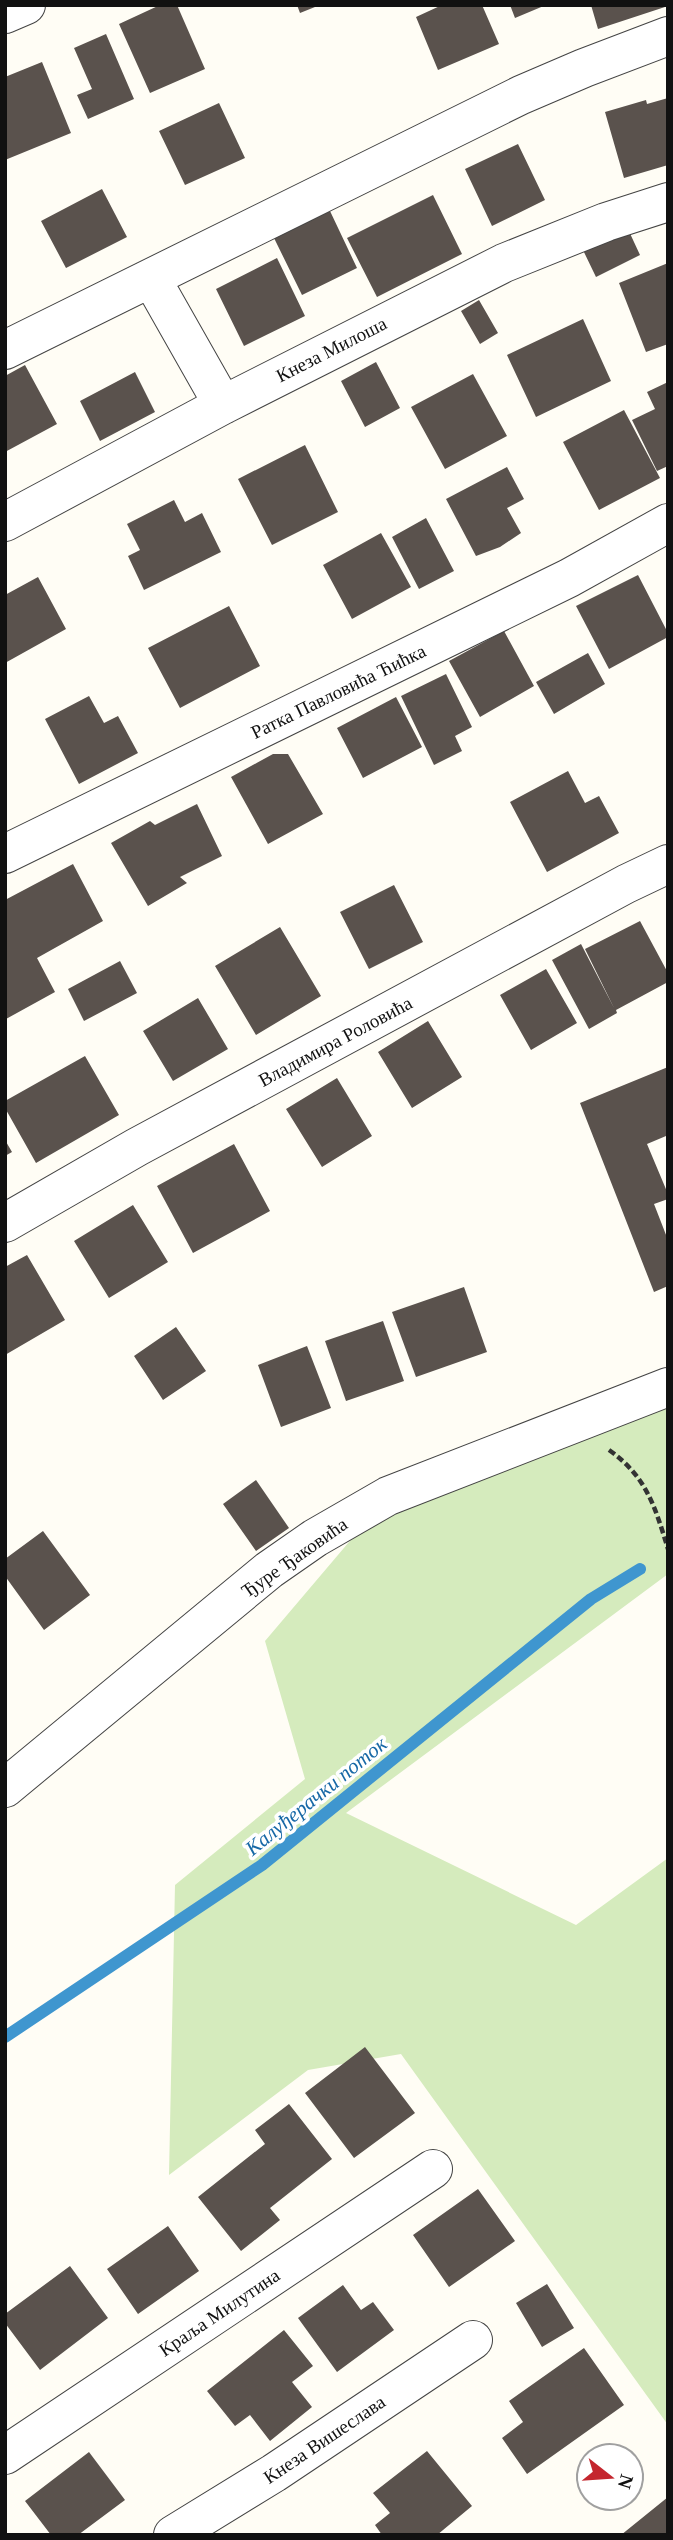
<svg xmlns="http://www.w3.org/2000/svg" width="673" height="2540" font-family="'Times New Roman',serif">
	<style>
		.green { fill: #d5ebbd }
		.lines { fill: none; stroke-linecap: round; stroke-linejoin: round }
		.stream { stroke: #3f96cf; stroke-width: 12 }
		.building { fill: #5a524d }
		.street-casing { stroke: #444; stroke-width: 40 }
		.path { stroke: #333; stroke-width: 4.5; stroke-dasharray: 7 3.5; stroke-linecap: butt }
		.street { stroke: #fff; stroke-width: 38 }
		.labels { text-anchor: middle; stroke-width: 7; stroke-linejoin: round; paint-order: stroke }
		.street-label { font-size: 19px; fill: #111; stroke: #fff }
		.water-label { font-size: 21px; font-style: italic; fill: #1768a6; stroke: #fff }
	</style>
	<rect width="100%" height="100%" fill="#fffdf5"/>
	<path class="green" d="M668,1387V1574L346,1813L576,1925L668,1858V2425L401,2054L308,2070L169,2175L175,1885L305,1779L265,1641L388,1496Z"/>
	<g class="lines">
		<path class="stream" d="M5,2037L262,1865L591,1599L640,1569"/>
	</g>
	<path class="building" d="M160,5H177L205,69L150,93L119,24Z
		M297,5H320L300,13Z
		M442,5H482L499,44L438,70L416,17Z
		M510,5H546L515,18Z
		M591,5H668V6L598,29Z
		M106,34L134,99L88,119L77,95L92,89L74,48Z
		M42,62L71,133L5,160V77Z
		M668,98V165L624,178L605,112L646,100L647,104Z
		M219,103L245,158L185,185L159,131Z
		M518,144L545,200L492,226L465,169Z
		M102,189L127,237L66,268L41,221Z
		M433,195L462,254L377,297L347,238Z
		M330,211L357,268L302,295L274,238Z
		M627,227L640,255L596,277L582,248Z
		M277,258L305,316L244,346L216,289Z
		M668,263V344L646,352L619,283Z
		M479,300L498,333L480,344L461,311Z
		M583,319L611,381L536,417L507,355Z
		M376,362L400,408L365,427L341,381Z
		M25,365L57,424L5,452V376Z
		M135,372L155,412L100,441L80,401Z
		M473,374L507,436L445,469L411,407Z
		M668,382V466L657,471L632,420L655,409L647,392Z
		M624,410L660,478L599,510L563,442Z
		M305,445L338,512L272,545L238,479Z
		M507,467L524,499L507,508L521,533L500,547L476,556L446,499Z
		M174,500L185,522L202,513L221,552L144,590L128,556L140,550L127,524Z
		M426,518L454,571L419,589L392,537Z
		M381,533L411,587L352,619L323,565Z
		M638,575L668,633V637L609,669L576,606Z
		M38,577L66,629L5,663V595Z
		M229,606L260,666L180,708L148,648Z
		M504,631L534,686L480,717L449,661Z
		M588,653L605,684L554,714L536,682Z
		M446,674L472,727L455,736L462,751L434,765L401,696Z
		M89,696L104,723L118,716L138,753L79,784L45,719Z
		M396,697L422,747L363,778L337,728Z
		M273,754H288L323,814L268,844L231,777Z
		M568,771L585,803L599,796L619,833L547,872L510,802Z
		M197,804L222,856L180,877L187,883L148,906L111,843L150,821L155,825Z
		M73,864L103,921L37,958L55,992L6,1019L5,900Z
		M394,885L423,942L369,969L340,912Z
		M640,921L668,973V982L616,1010L617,1013L589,1029L552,960L581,944L614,1008L585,949Z
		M280,927L321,996L256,1035L215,966Z
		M120,961L137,993L84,1021L68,989Z
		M546,969L577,1023L531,1050L500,995Z
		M198,998L228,1049L173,1081L143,1031Z
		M428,1021L462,1077L412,1108L378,1052Z
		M85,1056L119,1115L36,1163L5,1108V1101Z
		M668,1067V1141L666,1136L647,1144L668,1194V1199L654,1204L668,1240V1286L654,1292L580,1103Z
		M337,1078L372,1136L322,1167L286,1109Z
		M5,1140L12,1152L5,1156Z
		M234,1144L270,1211L193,1253L157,1186Z
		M133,1205L168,1262L109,1298L74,1241Z
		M27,1255L65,1320L5,1355V1267Z
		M464,1287L487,1352L416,1377L392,1312Z
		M383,1321L404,1381L346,1401L325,1341Z
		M176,1327L206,1371L163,1400L134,1356Z
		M307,1346L331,1408L281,1427L258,1365Z
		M256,1480L289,1528L256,1551L223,1504Z
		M43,1531L90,1595L44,1630L5,1576V1559Z
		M365,2047L415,2113L354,2158L305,2093Z
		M289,2104L332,2159L270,2208L280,2220L241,2251L198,2197L265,2144L255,2130Z
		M478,2189L515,2241L449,2287L413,2235Z
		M168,2226L199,2271L138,2314L107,2269Z
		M70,2266L108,2318L40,2370L5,2323V2314Z
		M547,2284L574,2328L542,2347L516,2303Z
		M343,2285L361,2310L373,2302L394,2330L337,2372L298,2318Z
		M284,2330L313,2366L292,2382L312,2407L270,2441L250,2415L235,2426L207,2391Z
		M584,2348L624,2405L527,2474L502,2438L523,2422L509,2401Z
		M427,2451L472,2506L437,2535H382L375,2525L390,2513L373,2493Z
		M89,2452L125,2500L78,2535H51L25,2501Z
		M668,2497V2535H621Z"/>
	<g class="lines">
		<g class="street-casing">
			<path id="street" d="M5,14L26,5
				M151,278L223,405
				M5,350L521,95L584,68L668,36
				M5,522L223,405L504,263L606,222L668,202
				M5,854L569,578L668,523
				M5,1223L137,1147L626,884L668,864
				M5,1788L269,1570L315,1538L388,1496L668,1387
				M5,2455L433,2169
				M173,2535L274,2473L473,2340"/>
		</g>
		<path class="path" d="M609,1450C647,1477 655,1507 668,1549"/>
		<use href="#street" class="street"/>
	</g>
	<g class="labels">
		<g class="street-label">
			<text transform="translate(331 349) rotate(-27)" y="7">Кнеза Милоша</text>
			<text transform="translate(338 691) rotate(-26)" y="7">Ратка Павловића Ћићка</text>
			<text transform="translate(335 1041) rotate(-28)" y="7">Владимира Роловића</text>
			<text transform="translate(294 1557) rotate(-35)" y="7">Ђуре Ђаковића</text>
			<text transform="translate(219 2312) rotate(-34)" y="7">Краља Милутина</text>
			<text transform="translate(324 2439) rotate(-34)" y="7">Кнеза Вишеслава</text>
		</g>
		<g class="water-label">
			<text transform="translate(316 1796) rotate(-39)" y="7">Калуђерачки поток</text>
		</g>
	</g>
	<rect width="673" height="2540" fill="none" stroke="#111111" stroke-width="14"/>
	<g transform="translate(610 2477) rotate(107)"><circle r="33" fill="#ffffff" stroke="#a0a0a0" stroke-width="2"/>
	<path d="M0-5L12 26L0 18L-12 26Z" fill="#c4262e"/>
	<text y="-10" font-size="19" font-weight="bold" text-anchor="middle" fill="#111111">N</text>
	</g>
</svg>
